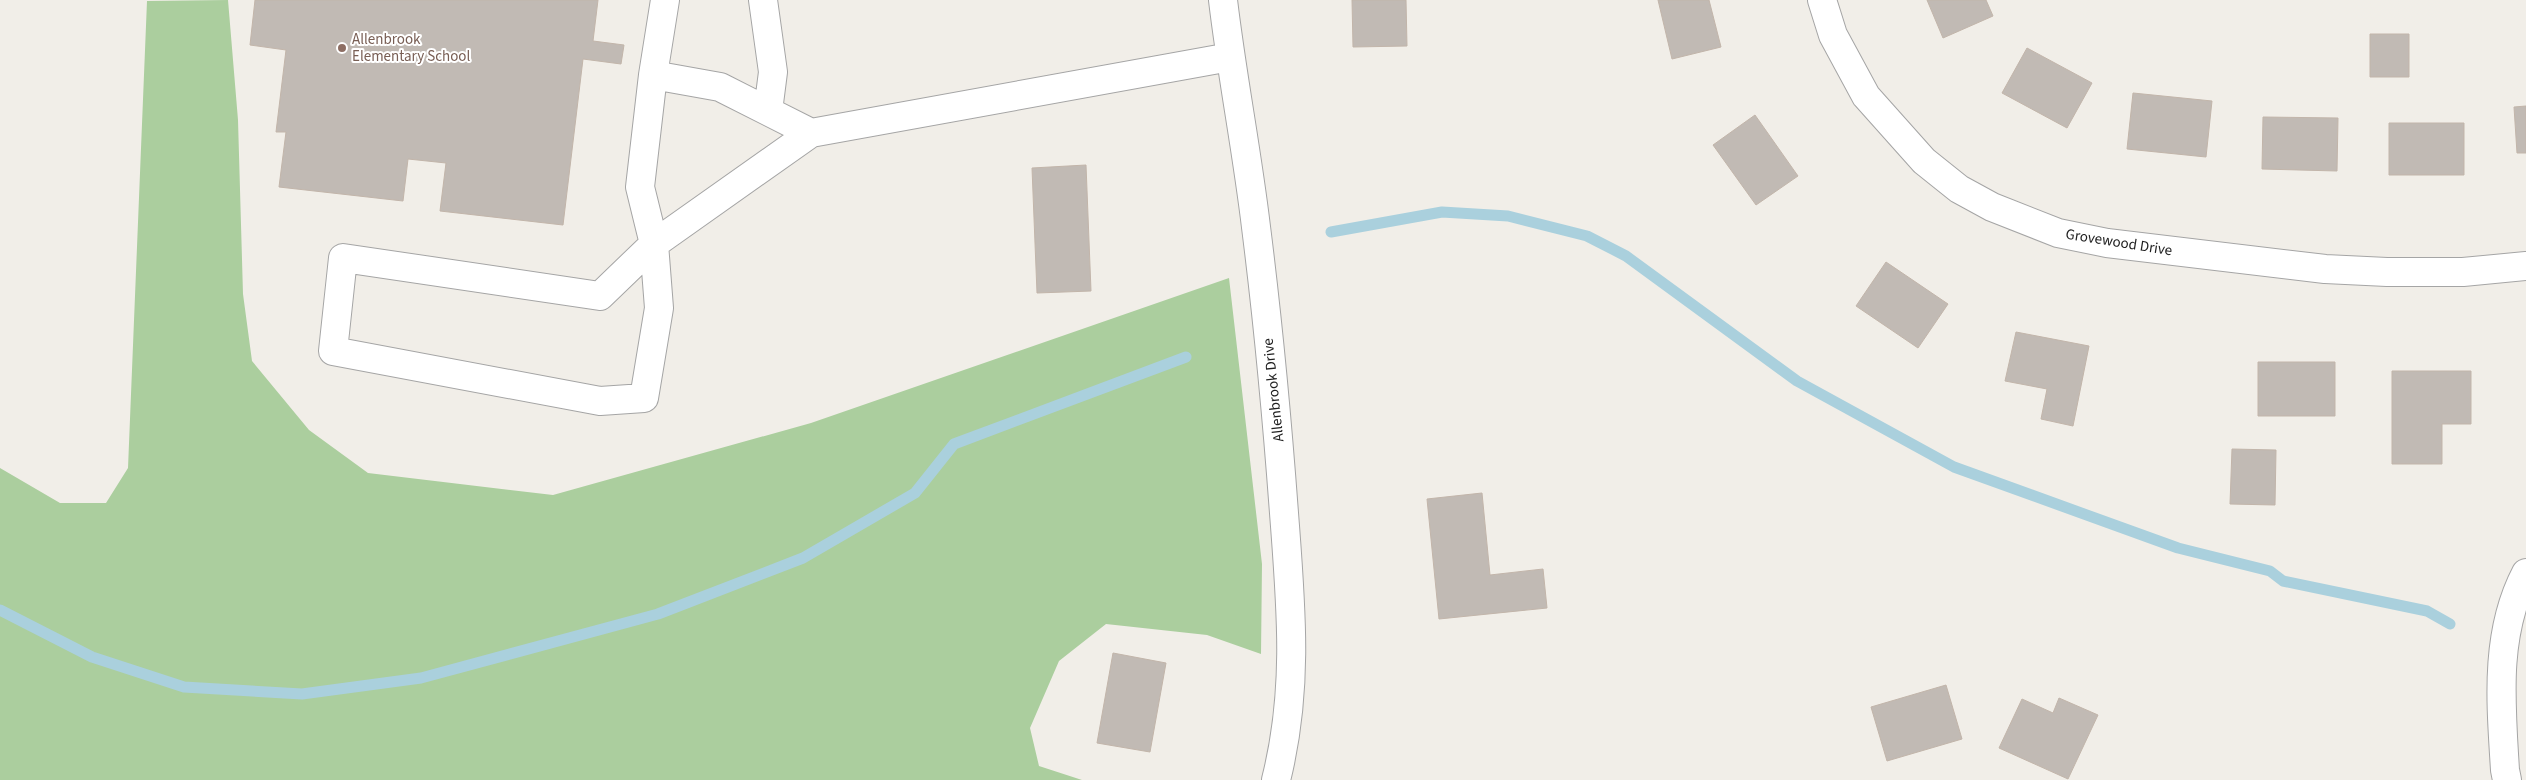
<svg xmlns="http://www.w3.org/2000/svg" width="2526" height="780" font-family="'Source Sans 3',sans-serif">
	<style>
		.forest { fill: #abce9e }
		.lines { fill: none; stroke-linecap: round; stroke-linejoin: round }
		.stream { stroke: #aad0dd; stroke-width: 11 }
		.building { fill: #c1bab4; stroke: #c2b5aa }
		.minor-casing { stroke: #a5a5a5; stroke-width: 30 }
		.minor { stroke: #fff; stroke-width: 28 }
		.education-dot { fill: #8d6e63; stroke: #fff; stroke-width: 2 }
		.labels { text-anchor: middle; stroke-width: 4; stroke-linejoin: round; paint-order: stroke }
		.education-label { font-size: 15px; fill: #785e54; stroke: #fff; text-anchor: start }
		.street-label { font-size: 15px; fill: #212121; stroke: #fff }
	</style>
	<rect width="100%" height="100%" fill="#f1eee8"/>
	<path class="forest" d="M228,0L238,120L243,294L252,361L309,430L368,473L553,495L811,423L1229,278L1262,564L1261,654L1207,635L1106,624L1059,661L1030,728L1039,766L1082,780H0V468L60,503H106L128,468L147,1Z"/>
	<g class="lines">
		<path class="stream" d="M1331,232L1442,212L1508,216L1587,236L1626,256L1797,381L1954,467L2178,548L2270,571L2283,581L2427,611L2450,624
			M0,610L92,657L184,687L302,694L421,678L658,614L803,558L915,493L954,444L1186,357"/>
	</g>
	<path class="building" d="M255,0H598L593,41L624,45L621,64L583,59L563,225L440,211L446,163L408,159L403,201L279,187L286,132H276L286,50L250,45Z
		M1352,0H1406L1407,46L1353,47Z
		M1658,0H1709L1721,47L1672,59Z
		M1927,0H1986L1993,16L1943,38Z
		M2370,34H2409V77H2370Z
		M2027,48L2092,83L2067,128L2002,93Z
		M2133,93L2212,101L2206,157L2127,149Z
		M2526,106V153H2517L2514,107Z
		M1755,115L1798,176L1756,205L1713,145Z
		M2263,117L2338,118L2337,171L2262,169Z
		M2389,123H2464V175H2389Z
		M1086,165L1091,291L1037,293L1032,168Z
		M1886,262L1948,304L1918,348L1856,306Z
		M2016,332L2089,346L2073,426L2041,419L2047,389L2005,381Z
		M2258,362H2335V416H2258Z
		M2392,371H2471V424H2442V464H2392Z
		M2232,449L2276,450L2275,505L2230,504Z
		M1482,493L1490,575L1543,569L1547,608L1439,619L1427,499Z
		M1113,653L1166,663L1150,752L1097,743Z
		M1946,685L1962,739L1887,761L1871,707Z
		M2059,698L2098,715L2068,779L1999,748L2022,699L2053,713Z"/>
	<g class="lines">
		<g class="minor-casing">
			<path id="minor" d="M665,0L653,75L640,187L654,244L600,296L343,258L333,351L600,401L644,398L659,308L654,244L811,133L1230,57
				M763,0L773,72L768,111
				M1223,0C1232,76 1247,151 1256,227C1268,322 1277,418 1284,513C1291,606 1299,689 1276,780
				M1822,0L1833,35L1866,96L1924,161L1959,189L1992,207L2058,233L2107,243L2325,269L2387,272H2463L2526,266
				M653,75L720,87L811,133
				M2507,780L2505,770C2501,704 2494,634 2526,573"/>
		</g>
		<use href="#minor" class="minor"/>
	</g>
	<circle class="education-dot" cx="342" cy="48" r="5"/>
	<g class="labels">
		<g class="education-label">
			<text x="352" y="44">Allenbrook<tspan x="352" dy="17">Elementary School</tspan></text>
		</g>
		<g class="street-label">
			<text transform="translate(2119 242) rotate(9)" y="5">Grovewood Drive</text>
			<text transform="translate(1273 390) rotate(-96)" y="5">Allenbrook Drive</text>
		</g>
	</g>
</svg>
